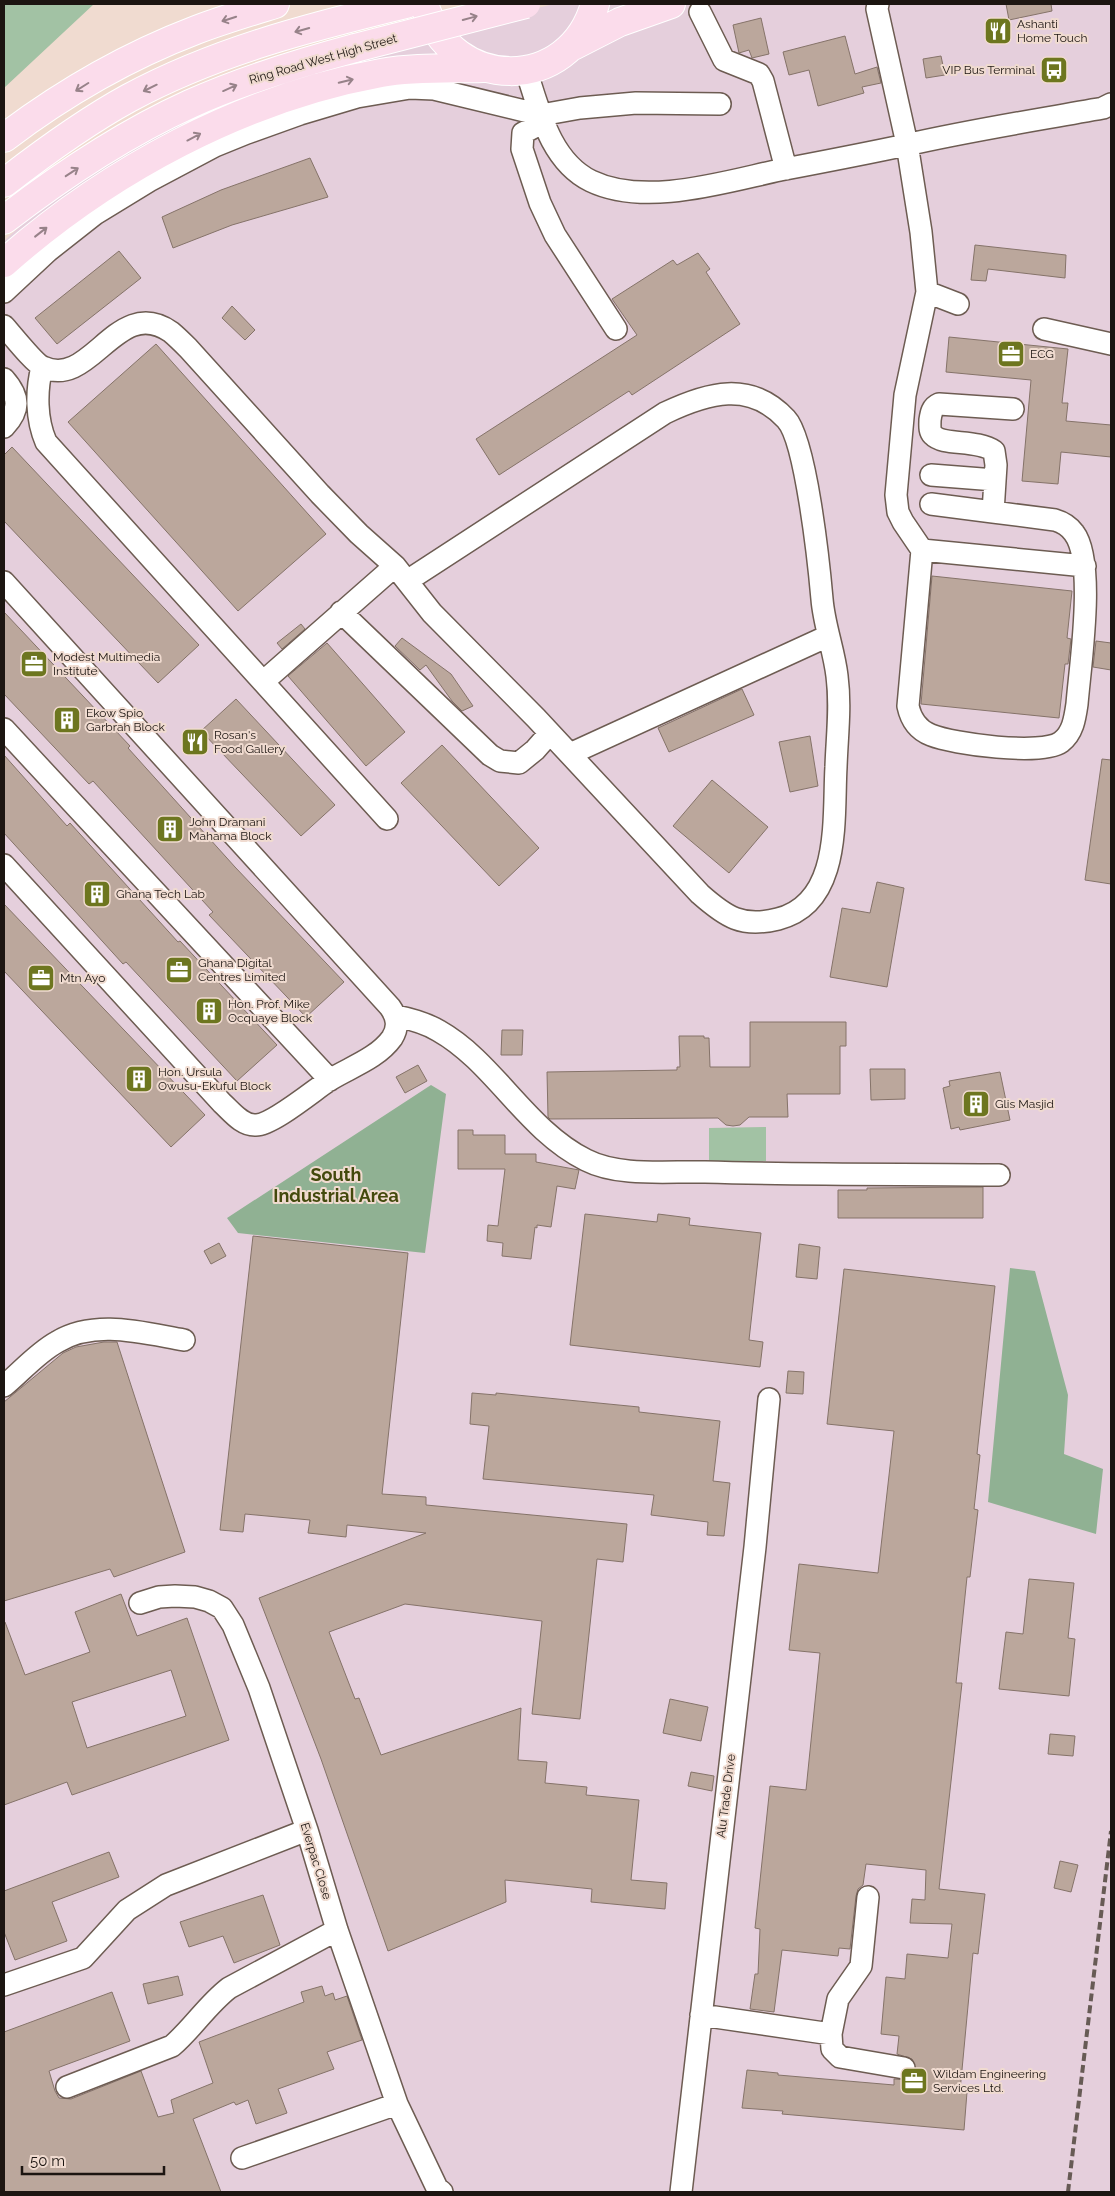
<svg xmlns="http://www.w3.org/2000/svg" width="1115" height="2196" font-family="Raleway,sans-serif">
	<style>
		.industrial { fill: #e5cfdc }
		.green { fill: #a2c2a4 }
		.forest { fill: #90b193 }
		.building { fill: #bba79c; stroke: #857369; fill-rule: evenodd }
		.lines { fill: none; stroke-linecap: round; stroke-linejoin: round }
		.minor-casing { stroke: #6d5c52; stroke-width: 24 }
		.major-casing { stroke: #fff; stroke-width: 30 }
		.minor { stroke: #fff; stroke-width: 21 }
		.major { stroke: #fbdceb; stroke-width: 28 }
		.rail { stroke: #675b55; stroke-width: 4; stroke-dasharray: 8 4; stroke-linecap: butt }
		.major-bridge-casing { stroke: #fff; stroke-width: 30; stroke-linecap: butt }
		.major-bridge { stroke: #fbdceb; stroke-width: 28 }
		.oneway { stroke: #978289 }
		.labels { text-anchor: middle; stroke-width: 4; stroke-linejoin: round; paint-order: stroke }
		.poi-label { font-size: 12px; fill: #1c1511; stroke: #f0dbd0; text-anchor: start }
		.street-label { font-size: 12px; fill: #1c1511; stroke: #f0dbd0 }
		.district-label { font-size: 18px; font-weight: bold; fill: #43490c; stroke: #f0dbd0 }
	</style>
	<rect width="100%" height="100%" fill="#f0dbd0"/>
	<path class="industrial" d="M554,4H1111V2192H4V241L44,204L203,108L458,27Z"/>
	<path class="green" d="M4,4H94L4,88Z
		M766,1127V1161L709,1162V1128Z"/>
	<path class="forest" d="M431,1085L446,1094L425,1253L238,1233L227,1218Z
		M1010,1268L1035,1271L1068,1395L1064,1454L1103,1469L1096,1534L988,1502Z"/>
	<path class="building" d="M1006,4H1051L1052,11L1009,20Z
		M761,18L769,54L752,58L749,50L739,53L733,25Z
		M845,36L855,74L877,67L881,83L862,87L864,93L818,106L809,70L789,75L783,52Z
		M941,56L945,75L926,78L923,59Z
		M310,158L328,197L232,225L173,248L162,217L221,190Z
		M975,245L1066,255L1065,278L988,269L986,281L971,280Z
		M119,251L141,278L57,344L35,318Z
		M698,253L710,269L706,272L740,324L632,395L629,391L499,475L476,439L637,335L612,299L673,260L677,265Z
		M232,306L255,330L245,340L222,318Z
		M949,337L1068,349L1062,403H1068L1066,421L1111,425V457L1061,452L1058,484L1022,481L1031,380L946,372Z
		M156,344L326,534L238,611L68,422Z
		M12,447L199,645L158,683L4,521V455Z
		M932,576L1072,591L1067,638L1071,639L1068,664H1065L1059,718L921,704Z
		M4,612L130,746L128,748L235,867L344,982L306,1017L209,915L213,912L93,781L89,784L4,694Z
		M301,624L305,629L282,649L277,643Z
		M402,638L451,674L473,706L462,711L452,701L426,665L420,670L395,646Z
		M1096,641L1111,643V670L1093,667Z
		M327,643L405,732L366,766L288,676Z
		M742,689L754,715L669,752L658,728Z
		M236,699L335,805L301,836L201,731Z
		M810,736L818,786L790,792L779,742Z
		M442,745L539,848L499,886L401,783Z
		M4,755L67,826L70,823L178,942L180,941L277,1045L237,1081L126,962L123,964L4,833Z
		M1102,759L1111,760V884L1085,880Z
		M712,780L768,827L729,873L673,826Z
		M877,882L904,888L887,987L830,977L842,908L870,913Z
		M4,904L205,1115L171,1147L4,971Z
		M750,1022H846V1046H840V1094H787L788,1117H749L740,1125L733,1126L726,1125L718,1118L550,1119L548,1117L547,1072L677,1070V1067H680L679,1036H704V1038H709L710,1067H750Z
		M502,1030H523L522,1055H501Z
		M418,1065L427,1081L405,1093L396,1077Z
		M870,1069H905V1099L871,1100Z
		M1000,1072L1010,1120L960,1130L959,1127L951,1129L943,1088L950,1086L949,1081Z
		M458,1130H473V1135H505V1154H536V1162L579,1170L575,1189L557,1186L551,1227L537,1225V1228L535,1227L531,1259L502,1256L503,1243L487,1241L488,1225L498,1226L505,1169H458Z
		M983,1187V1218H838V1190H867V1188Z
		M585,1214L657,1222L658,1214L690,1218L689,1225L761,1233L749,1340L763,1342L760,1367L570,1345Z
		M253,1236L408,1253L382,1494L426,1497V1505L627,1524L623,1562L597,1559L580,1719L532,1714L542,1621L405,1604L329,1632L355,1699L359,1698L381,1755L521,1708L518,1760L547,1762L545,1783L587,1787L586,1795L639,1800L631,1880L667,1883L665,1909L591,1902L592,1889L505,1880L506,1902L388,1951L321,1759L259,1598L426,1533L347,1525L346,1537L308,1533L310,1520L245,1514L243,1532L220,1530Z
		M219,1243L226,1256L211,1264L204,1251Z
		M799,1244L820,1247L817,1279L796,1277Z
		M844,1269L995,1286L977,1454L980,1455L974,1509L978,1510L970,1577H967L956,1683H962L939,1889L985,1894L978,1954L973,1953L960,2091L967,2092L964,2130L782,2114L783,2111L742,2108L747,2070L778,2073V2075L894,2085V2079L908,2080L913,2076L916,2070L912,2059L897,2054L899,2036L881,2034L886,1977L905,1979L907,1954L948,1958L952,1924L910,1923L912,1899L925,1900L926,1870L866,1864L863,1885L858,1889L856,1896L850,1949L839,1948L838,1956L782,1950L774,2012L750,2009L755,1974H758L760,1929L755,1928L770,1786L806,1790L820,1653L789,1650L799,1564L878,1573L894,1431L827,1424Z
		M104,1342H117L185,1552L114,1577L110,1569L4,1601V1402L63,1353L76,1347Z
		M788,1371L804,1372L803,1394L786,1393Z
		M472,1393L496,1395V1393L639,1407V1412L720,1421L713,1481L730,1483L724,1536L707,1535L708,1522L651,1515L654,1495L483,1479L489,1426L470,1424Z
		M1029,1579L1074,1583L1068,1638L1075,1639L1069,1696L999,1689L1006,1632L1023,1634Z
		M121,1594L137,1636L187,1618L229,1740L72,1795L67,1782L4,1805V1622H5L25,1675L90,1652L75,1612ZM171,1670L186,1716L87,1748L72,1702Z
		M670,1699L708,1707L701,1741L663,1733Z
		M1050,1734L1075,1736L1073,1756L1048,1754Z
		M691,1772L714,1776L712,1791L688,1786Z
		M109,1852L119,1877L52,1902L67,1941L15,1960L4,1932V1891Z
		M1060,1861L1078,1865L1071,1892L1054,1888Z
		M263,1895L280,1945L234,1963L223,1936L189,1947L180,1922Z
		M178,1976L183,1995L148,2004L143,1984Z
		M322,1986L325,1996L333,1993L335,2000L347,1996L362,2040L327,2052L334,2069L278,2089L287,2113L256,2124L248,2100L236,2105L234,2102L193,2119L221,2192H4V2032L112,1992L130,2041L49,2071L55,2091L59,2098L71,2099L141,2071L158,2117L174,2113L171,2100L213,2083L199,2042L304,2002L301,1992Z"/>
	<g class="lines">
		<g class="minor-casing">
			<path id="minor" d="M878,4L877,9L907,144L921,232L927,292L905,395L896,495L898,512L903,522L922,550L1085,566
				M700,12L724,60L759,74L763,81L786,169
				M526,70C539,109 550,161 591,181C645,207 724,182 780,170C822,162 864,154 906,145C971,130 1037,120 1103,108L1111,104
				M544,122L523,133L522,149L540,203L555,235L616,329
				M4,292L48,251L95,214L149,181L215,146L247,133L300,114L357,97L410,88L434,89L541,115L580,108L636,103L720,104
				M927,292L958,304
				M4,326C12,335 35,364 43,367C91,390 117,294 171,332C177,337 183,343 188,348L320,494L359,534L395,566L432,613L536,718L700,894C726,917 742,928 778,919C842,903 833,818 836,767C837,736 841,707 837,676C834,650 824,625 822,599C819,565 806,440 786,419C750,380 707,393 665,413L407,581
				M1044,329L1111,344
				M42,367C36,391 36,419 46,442L387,819
				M4,379C20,397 20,410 4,427
				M931,475L995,480
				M931,504L993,512
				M922,550L908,706C911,720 918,730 931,735C953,744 1042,756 1061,742C1073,733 1075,718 1077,704C1080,666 1096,562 1074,533C1069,526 1062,522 1055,520L993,512L996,465L994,451C977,439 943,446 933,435C929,431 930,425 930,420C931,413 932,407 939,404L1013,409
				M4,582L390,1007C397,1017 399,1027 392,1038C377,1059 348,1068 328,1081C313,1091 272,1125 256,1125C242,1126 231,1111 222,1103L4,865
				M341,612L490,755L500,761L519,763L535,750L550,733
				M264,681L395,566
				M4,729L330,1080
				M570,754L828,636
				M396,1016C411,1019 426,1023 439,1031C494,1062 526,1130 586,1160C619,1177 668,1171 705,1172C803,1175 901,1174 999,1175
				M4,1386C21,1372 37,1353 57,1342C95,1319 143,1333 184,1340
				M140,1603L159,1597L175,1596L195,1597L209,1601L222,1608L233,1625L259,1688L307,1830L337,1930L397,2104L437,2188L442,2192
				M868,1897L861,1966L838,1999L831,2034L832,2049L840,2057L904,2068
				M4,1985L83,1958L127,1910L166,1885L307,1830
				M701,2015L831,2034
				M67,2087L172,2046C193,2028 207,2005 229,1988L337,1930
				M242,2158L397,2104
				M681,2192L755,1547L769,1399"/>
		</g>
		<g class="major-casing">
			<path id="major" d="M424,4C452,93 570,94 595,4
				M573,46L620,22L671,4
				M4,138C62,94 128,56 196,30C222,20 249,12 275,4
				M4,183C44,152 85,122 129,98C216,51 311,27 406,4
				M4,220C61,176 124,134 190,104C243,80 299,63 355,48
				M4,263C109,170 243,98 381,73C415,67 450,69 483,68"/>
		</g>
		<use href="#minor" class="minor"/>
		<use href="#major" class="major"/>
		<path class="rail" d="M1068,2192L1111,1831"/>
		<g class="major-bridge-casing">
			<path id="major-bridge" d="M355,48L526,4"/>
		</g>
		<use href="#major-bridge" class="major-bridge"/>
	</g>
	<defs><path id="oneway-shaft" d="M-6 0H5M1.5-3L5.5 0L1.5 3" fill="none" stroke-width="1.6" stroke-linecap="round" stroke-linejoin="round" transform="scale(1.25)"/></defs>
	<g class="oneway">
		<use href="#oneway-shaft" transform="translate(470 18) rotate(-15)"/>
		<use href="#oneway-shaft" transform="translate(229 19) rotate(162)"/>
		<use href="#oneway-shaft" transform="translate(302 30) rotate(164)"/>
		<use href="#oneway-shaft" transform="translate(346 81) rotate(-14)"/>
		<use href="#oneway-shaft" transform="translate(82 87) rotate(148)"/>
		<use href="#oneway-shaft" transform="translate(150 88) rotate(154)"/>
		<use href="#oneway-shaft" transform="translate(230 88) rotate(-24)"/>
		<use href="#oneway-shaft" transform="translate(194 137) rotate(-28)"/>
		<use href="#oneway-shaft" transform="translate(72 172) rotate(-33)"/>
		<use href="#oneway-shaft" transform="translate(41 232) rotate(-38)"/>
	</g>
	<defs>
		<g id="restaurant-square" transform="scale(1.4375)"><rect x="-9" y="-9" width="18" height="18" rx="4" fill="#6d761f" stroke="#f0dbd0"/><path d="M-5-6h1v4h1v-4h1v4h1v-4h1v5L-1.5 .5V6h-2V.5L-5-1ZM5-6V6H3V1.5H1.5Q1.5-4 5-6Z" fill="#fff"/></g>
		<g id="bus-square" transform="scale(1.4375)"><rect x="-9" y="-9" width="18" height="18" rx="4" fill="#6d761f" stroke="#f0dbd0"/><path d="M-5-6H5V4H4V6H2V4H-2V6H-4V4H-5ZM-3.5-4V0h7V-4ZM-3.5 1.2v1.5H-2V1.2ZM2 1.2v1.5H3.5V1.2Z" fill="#fff"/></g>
		<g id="office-square" transform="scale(1.4375)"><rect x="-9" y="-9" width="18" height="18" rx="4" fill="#6d761f" stroke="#f0dbd0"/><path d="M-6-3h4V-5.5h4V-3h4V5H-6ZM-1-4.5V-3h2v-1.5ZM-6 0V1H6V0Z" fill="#fff"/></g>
		<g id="building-square" transform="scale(1.4375)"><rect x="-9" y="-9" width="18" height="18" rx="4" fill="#6d761f" stroke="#f0dbd0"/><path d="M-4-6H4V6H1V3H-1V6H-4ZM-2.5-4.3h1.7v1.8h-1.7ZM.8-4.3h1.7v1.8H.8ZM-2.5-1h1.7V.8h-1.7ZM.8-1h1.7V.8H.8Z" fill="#fff"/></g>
	</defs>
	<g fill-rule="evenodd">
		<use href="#restaurant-square" x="998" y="31"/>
		<use href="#bus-square" x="1054" y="70"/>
		<use href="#office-square" x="1011" y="354"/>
		<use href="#office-square" x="34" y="664"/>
		<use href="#building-square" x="67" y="720"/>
		<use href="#restaurant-square" x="195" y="742"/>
		<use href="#building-square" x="170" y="829"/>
		<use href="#building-square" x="97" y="894"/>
		<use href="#office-square" x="179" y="970"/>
		<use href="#office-square" x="41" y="978"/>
		<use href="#building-square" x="209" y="1011"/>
		<use href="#building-square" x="139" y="1079"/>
		<use href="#building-square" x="976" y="1104"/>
		<use href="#office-square" x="914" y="2081"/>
	</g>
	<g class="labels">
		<g class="poi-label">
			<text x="1017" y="28">Ashanti<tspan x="1017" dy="14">Home Touch</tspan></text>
			<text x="1035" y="74" text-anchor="end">VIP Bus Terminal</text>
			<text x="1030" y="358">ECG</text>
			<text x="53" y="661">Modest Multimedia<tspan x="53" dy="14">Institute</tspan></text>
			<text x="86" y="717">Ekow Spio<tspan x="86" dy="14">Garbrah Block</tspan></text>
			<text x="214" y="739">Rosan's<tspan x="214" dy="14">Food Gallery</tspan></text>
			<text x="189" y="826">John Dramani<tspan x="189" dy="14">Mahama Block</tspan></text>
			<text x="116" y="898">Ghana Tech Lab</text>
			<text x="198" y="967">Ghana Digital<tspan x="198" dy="14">Centres Limited</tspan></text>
			<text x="60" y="982">Mtn Ayo</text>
			<text x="228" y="1008">Hon. Prof. Mike<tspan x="228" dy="14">Ocquaye Block</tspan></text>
			<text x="158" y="1076">Hon. Ursula<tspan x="158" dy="14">Owusu-Ekuful Block</tspan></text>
			<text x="995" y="1108">Glis Masjid</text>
			<text x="933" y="2078">Wildam Engineering<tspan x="933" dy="14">Services Ltd.</tspan></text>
		</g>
		<g class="street-label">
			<text transform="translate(323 59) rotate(-16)" y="4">Ring Road West High Street</text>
			<text transform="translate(726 1796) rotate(-83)" y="4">Alu Trade Drive</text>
			<text transform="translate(316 1861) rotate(73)" y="4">Everpac Close</text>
		</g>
		<g class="district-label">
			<text x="336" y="1181">South<tspan x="336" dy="21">Industrial Area</tspan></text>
		</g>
	</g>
	<rect width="1115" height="2196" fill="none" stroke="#1c1511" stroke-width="10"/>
	<path d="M22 2166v8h142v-8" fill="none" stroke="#1c1511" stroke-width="2.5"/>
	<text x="30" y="2166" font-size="15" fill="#1c1511" stroke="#f0dbd0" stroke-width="4" paint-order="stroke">50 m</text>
</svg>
